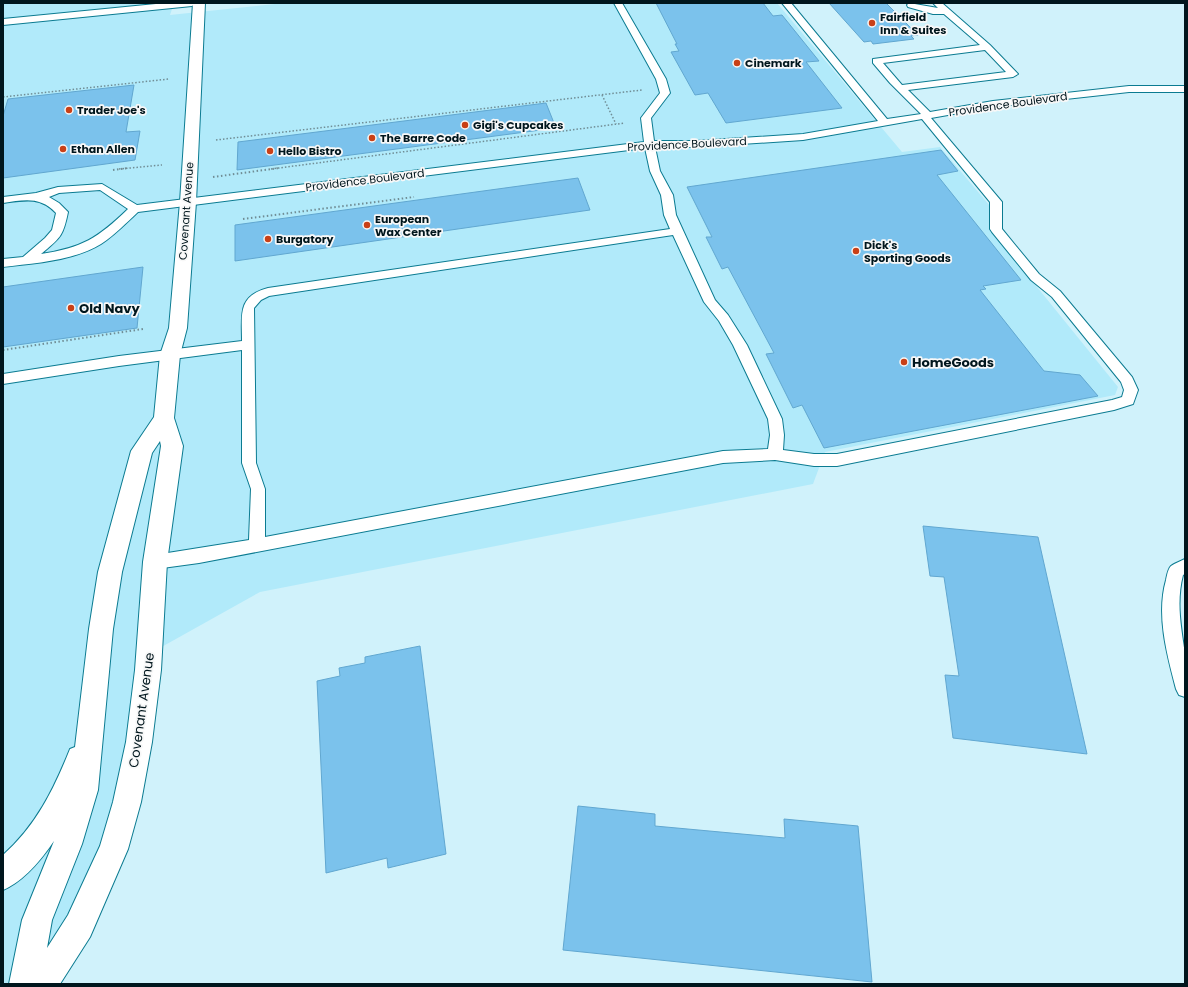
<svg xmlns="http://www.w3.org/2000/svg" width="1188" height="987" font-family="Poppins,sans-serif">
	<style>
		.built { fill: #b1eafa }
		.building { fill: #7bc2ec; stroke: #61a7d0 }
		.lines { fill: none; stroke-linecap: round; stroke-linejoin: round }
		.lane-casing { stroke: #0b7b91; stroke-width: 2 }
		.street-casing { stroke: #0b7b91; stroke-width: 2 }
		.path-far1 { stroke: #708d95; stroke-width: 1.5; stroke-dasharray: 1.5 2; stroke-linecap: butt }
		.path { stroke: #708d95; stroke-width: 2; stroke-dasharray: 1.5 2.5; stroke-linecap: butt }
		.lane { fill: #fff; fill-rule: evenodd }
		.street { fill: #fff; fill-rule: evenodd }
		.poi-dot { fill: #c94017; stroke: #f8f8f8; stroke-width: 1.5 }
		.labels { text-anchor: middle; stroke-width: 3.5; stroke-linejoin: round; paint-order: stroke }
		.far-poi-label { font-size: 11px; font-weight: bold; fill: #00161d; stroke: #f8f8f8; text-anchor: start }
		.far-street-label { font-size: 11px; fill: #00161d; stroke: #f8f8f8 }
		.poi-label { font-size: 13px; font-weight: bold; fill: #00161d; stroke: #f8f8f8; text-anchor: start }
		.street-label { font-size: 13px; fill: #00161d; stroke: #f8f8f8 }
	</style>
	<rect width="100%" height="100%" fill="#d0f2fb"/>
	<path class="built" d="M3,3H174L170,15L284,3H777L902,152L940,147L990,206L991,230L1118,387L1115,395L825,452L813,484L260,592L149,654L127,802L42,984H3Z"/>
	<path class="building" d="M656,3H763L773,16L782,15L819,61L806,62L842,108L726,123L708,93L695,95L671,52L679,51L675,44H677Z
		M829,3H886L918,35L911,36L914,39L873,44L871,41L864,42Z
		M134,85L126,132L140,131L135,160L3,178V116L8,99Z
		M546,103L556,128L237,170L238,142Z
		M941,150L958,171L937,175L1021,280L983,286L986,289L980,290L1044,371L1080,375L1098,396L824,448L802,405L793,408L766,354L774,353L728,267L722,269L706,237H712L687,187Z
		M578,178L590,210L235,261V225Z
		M143,267L137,328L3,347V287Z
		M923,526L1038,537L1087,754L953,738L945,675L959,676L944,577L930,576Z
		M420,646L446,854L388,868L387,858L326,873L317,681L340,676L339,668L365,663V657Z
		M578,806L655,814V826L785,838L784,819L858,826L872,982L563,950Z"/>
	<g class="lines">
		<g class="lane-casing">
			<path id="lane" d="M166,3H196L192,6L3,25V19Z
				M614,3H622L666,79L670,93L651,118L654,141H696L803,134L878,121L782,3H791L887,119L921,114L890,83L873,63V59L980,45L944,14H933L908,7L907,5L909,3L938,8L933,3H942L990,45L1018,74L1013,77L908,90L930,112L993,101L1129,86H1185V92H1129L993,107L931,118L1002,202V229L1039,274L1060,291L1132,377L1138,390L1133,404L1114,410L837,466H814L775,460L723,463L199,563L155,569L149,567L147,562L149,557L155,555L249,540L251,489L242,463V350L119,366L3,384V374L119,356L242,341C242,315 237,296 268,288L670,229L664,215L661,195L650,171L645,148L138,212C126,223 115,235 101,244C73,261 35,263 3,267V259L23,257L45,238L52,230L56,213C40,196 24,200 3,203V197L36,193L58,187L102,184L137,205L644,142L641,118L660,93L656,79ZM985,50L1006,72L902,85L883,63ZM922,119L990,202V229L992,232L1031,280L1052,297L1121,382L1124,390L1122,397L1112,400L837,454H814L783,450L784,435L782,419L747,345L728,315L715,300L676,215L673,195L660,171L655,147H696L803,140ZM100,190L128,209C98,238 82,248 41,254C60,238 63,237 68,212L59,203L49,197L59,193ZM673,235L704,302L719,321L733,345L768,419L770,435L768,449L723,451L265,537V489L256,463L254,308L261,300L269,296Z
				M1185,559V574L1183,575C1176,602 1181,627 1185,654C1187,668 1185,683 1185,697L1179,695L1176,689C1167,655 1156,615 1166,580C1167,575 1168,569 1171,566C1175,563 1181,561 1185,559Z"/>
		</g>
		<g class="street-casing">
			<path id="street" d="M193,3H205L196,202L187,328L180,355L174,418L183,446L167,562L161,670L152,742L141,802L128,849L90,937L60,984H9L22,920L54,841C41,860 24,881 3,890V855C36,826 54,789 70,749L75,747L89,629L98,572L131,451L154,417L160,355L169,328L180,202ZM160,441L161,446L143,562L135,670L126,742L113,802L100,846L68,915L47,948L52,920L82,844L98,790L113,629L122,572L152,453Z"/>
		</g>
		<path class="path-far1" d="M602,95L616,124
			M3,97L169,79
			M216,140L642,90
			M119,169L162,165
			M271,169L625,123"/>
		<path class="path" d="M113,170L129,168
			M213,177L279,168
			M243,219L414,197
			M3,350L143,329"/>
		<use href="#lane" class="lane"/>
		<use href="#street" class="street"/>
	</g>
	<g class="poi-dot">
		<circle cx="872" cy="23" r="4"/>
		<circle cx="737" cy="63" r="4"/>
		<circle cx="69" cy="110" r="4"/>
		<circle cx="465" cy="125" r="4"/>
		<circle cx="372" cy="138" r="4"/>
		<circle cx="63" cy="149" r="4"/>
		<circle cx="270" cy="151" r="4"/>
		<circle cx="367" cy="225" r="4"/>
		<circle cx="268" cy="239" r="4"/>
		<circle cx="856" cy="251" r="4"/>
		<circle cx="71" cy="308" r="4"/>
		<circle cx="904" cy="362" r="4"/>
	</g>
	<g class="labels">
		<g class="far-poi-label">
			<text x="880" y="21">Fairfield<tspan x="880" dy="13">Inn &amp; Suites</tspan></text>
			<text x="745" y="67">Cinemark</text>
			<text x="77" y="114">Trader Joe's</text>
			<text x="473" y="129">Gigi's Cupcakes</text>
			<text x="380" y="142">The Barre Code</text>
			<text x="71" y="153">Ethan Allen</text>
			<text x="278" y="155">Hello Bistro</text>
			<text x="375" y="223">European<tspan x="375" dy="13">Wax Center</tspan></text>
			<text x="276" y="243">Burgatory</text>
			<text x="864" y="249">Dick's<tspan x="864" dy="13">Sporting Goods</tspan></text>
		</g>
		<g class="far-street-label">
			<text transform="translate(1008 104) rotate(-8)" y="4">Providence Boulevard</text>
			<text transform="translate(687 144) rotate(-3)" y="4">Providence Boulevard</text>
			<text transform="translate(365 180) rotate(-7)" y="4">Providence Boulevard</text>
			<text transform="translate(186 211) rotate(-86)" y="4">Covenant Avenue</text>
		</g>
		<g class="poi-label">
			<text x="79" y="313">Old Navy</text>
			<text x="912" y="367">HomeGoods</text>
		</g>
		<g class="street-label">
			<text transform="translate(141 710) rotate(-82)" y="5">Covenant Avenue</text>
		</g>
	</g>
	<rect width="1188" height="987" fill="none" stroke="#00161d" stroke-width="8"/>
</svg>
